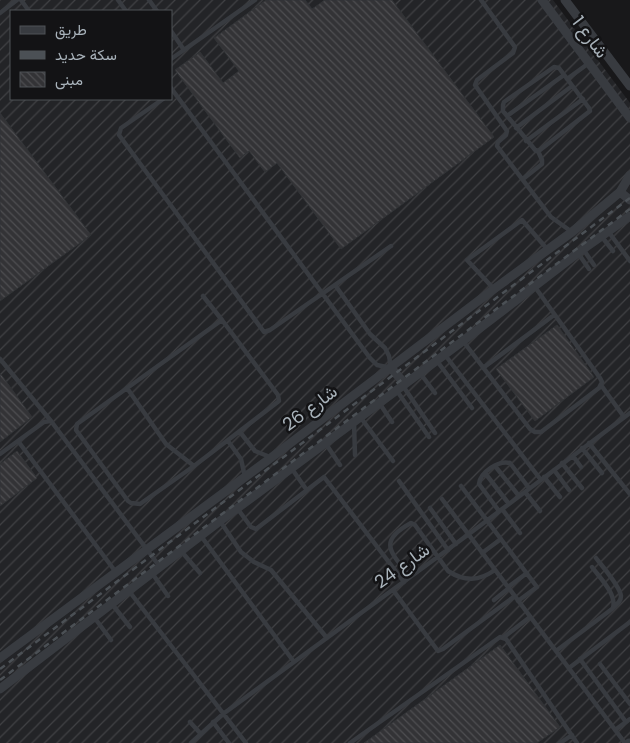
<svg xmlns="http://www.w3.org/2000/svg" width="630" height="743" font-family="Poppins,Vazirmatn,sans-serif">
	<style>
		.industrial { fill: url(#industrial-furrows); fill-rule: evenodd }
		.building { fill: url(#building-back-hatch); stroke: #313336 }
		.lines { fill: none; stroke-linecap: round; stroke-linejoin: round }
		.lane { stroke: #383b40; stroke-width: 4.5 }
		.street { stroke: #383b40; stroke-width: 9 }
		.rail { stroke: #4b5055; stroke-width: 2.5; stroke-dasharray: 6 5; stroke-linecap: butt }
		.labels { text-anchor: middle; stroke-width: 5; stroke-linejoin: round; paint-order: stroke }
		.street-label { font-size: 18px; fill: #a9b3bb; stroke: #131315 }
	</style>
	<defs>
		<pattern id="industrial-furrows" width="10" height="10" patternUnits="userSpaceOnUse" patternTransform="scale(1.25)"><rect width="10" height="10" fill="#232427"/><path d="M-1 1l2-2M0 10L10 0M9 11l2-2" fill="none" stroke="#404144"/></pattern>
		<pattern id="building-back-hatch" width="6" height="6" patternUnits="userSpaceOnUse" patternTransform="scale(1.25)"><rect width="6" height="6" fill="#333336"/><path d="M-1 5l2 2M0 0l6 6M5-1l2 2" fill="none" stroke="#4e4e51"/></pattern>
	</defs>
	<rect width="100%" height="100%" fill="#18181a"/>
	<path class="industrial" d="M0,0H553L630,103V743H0ZM11,11H171V99H11Z"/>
	<path class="building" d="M266,0H305L312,9L325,0H392L494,137L341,249L277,163L265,172L249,151L240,158L175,70L200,52L223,83L239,71L214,38Z
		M0,113L91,235L0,301Z
		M557,325L594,377L535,421L496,369Z
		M0,373L32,417L0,442Z
		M17,451L37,478L0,506V464Z
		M500,645L560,727L537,743H364Z"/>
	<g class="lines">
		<path class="lane" d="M21,0L29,11
			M118,0L126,11
			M149,0L157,11
			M481,0L515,47L513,53L477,80L475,85L507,131L506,135L498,142L497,146L551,217L572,232
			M0,13L17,0
			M171,31L184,50
			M171,59L255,0
			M554,67L559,68L589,108L590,111L540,150L536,151L503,111V105L504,102Z
			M567,79L589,63
			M171,88L370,358L377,365L391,368L389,356L385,348L370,334L335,285
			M163,99L121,128L119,135L264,332L270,330L391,246
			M507,116L564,75
			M516,128L572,86
			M526,141L583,99
			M523,179L542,164V160L538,151
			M608,231L630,261
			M602,237L613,251
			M583,249L594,265
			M578,253L589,269
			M494,289L467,260L522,220L548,250
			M203,296L222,320L77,424L76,430L128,501L131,503L140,504L194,466L279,401L278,395L222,320
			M463,341L530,429L535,432H541L599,388L602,382L600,378L535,287
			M445,355L541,480
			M0,359L51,421L160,567
			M437,361L472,408
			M483,368L554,315
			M420,373L435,393
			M601,385L624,417
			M403,386L435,433
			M127,388L166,444L194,466
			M397,391L429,437
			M380,404L392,422
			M361,418L393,461
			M354,422L355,455
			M240,432L255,451L270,457
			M18,441L115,571
			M228,441L241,459L245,477
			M589,443L630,494
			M326,444L340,465
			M582,448L602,473
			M0,454L44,422L50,421
			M573,456L581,467
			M562,463L582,488
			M495,466L519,496
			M292,469L306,489
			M554,470L569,490
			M485,473L509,504
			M544,477L560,497
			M399,481L448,550
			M461,486L537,587L518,601
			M525,492L540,511
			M442,499L625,743
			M237,508L251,527L256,529L324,477L404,582
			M430,508L456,544
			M502,509L520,533
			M499,511L479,484C480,472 499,460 510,463L529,488
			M220,521L241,552L254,562L271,570L327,638
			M201,536L294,662
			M181,551L200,573
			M482,553L501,539
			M592,567C599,577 617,594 613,608
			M152,573L168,596
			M410,577C392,553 376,542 411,523L415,525L448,571C465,582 479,581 495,570
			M508,587L527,573
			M393,590L438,651L443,649L515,596
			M129,591L246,743
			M494,600L509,588
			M112,604L130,627
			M94,617L111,640
			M504,637L530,617
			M556,651L612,609C616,605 621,602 621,596C620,586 602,566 596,558
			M580,659L626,722
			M600,664L630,704
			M569,668L630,622
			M190,722L200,733
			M213,722L229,743
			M615,730L630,719
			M191,743L223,714L469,534L630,413
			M350,743L500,637L506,639L577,743
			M560,743L572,735"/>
		<path class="street" d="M542,0L630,118
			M565,0L630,86
			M620,192L630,200
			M391,368L405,384
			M0,658L272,457L494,289L572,232L620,192L630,175
			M0,689L220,521L463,341L583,249L630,216
			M629,743H630"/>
		<path class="rail" d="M0,669L630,198
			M0,680L630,209"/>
	</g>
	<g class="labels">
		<g class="street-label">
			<text transform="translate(590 37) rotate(53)" y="6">شارع 1</text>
			<text transform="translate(310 408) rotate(-37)" y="6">شارع 26</text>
			<text transform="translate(402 566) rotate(-36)" y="6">شارع 24</text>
		</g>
	</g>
	<rect x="10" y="10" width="162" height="90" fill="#131315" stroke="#4f5357"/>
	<rect x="20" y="26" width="25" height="8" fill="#383b40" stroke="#4f5357"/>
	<text x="55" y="35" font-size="15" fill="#a9b3bb">طريق</text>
	<rect x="20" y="51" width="25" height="8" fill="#4b5055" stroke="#4f5357"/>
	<text x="55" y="60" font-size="15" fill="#a9b3bb">سكة حديد</text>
	<rect x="20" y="72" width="25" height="15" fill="url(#building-back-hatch)" stroke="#4f5357"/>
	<text x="55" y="85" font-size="15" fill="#a9b3bb">مبنى</text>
</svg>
